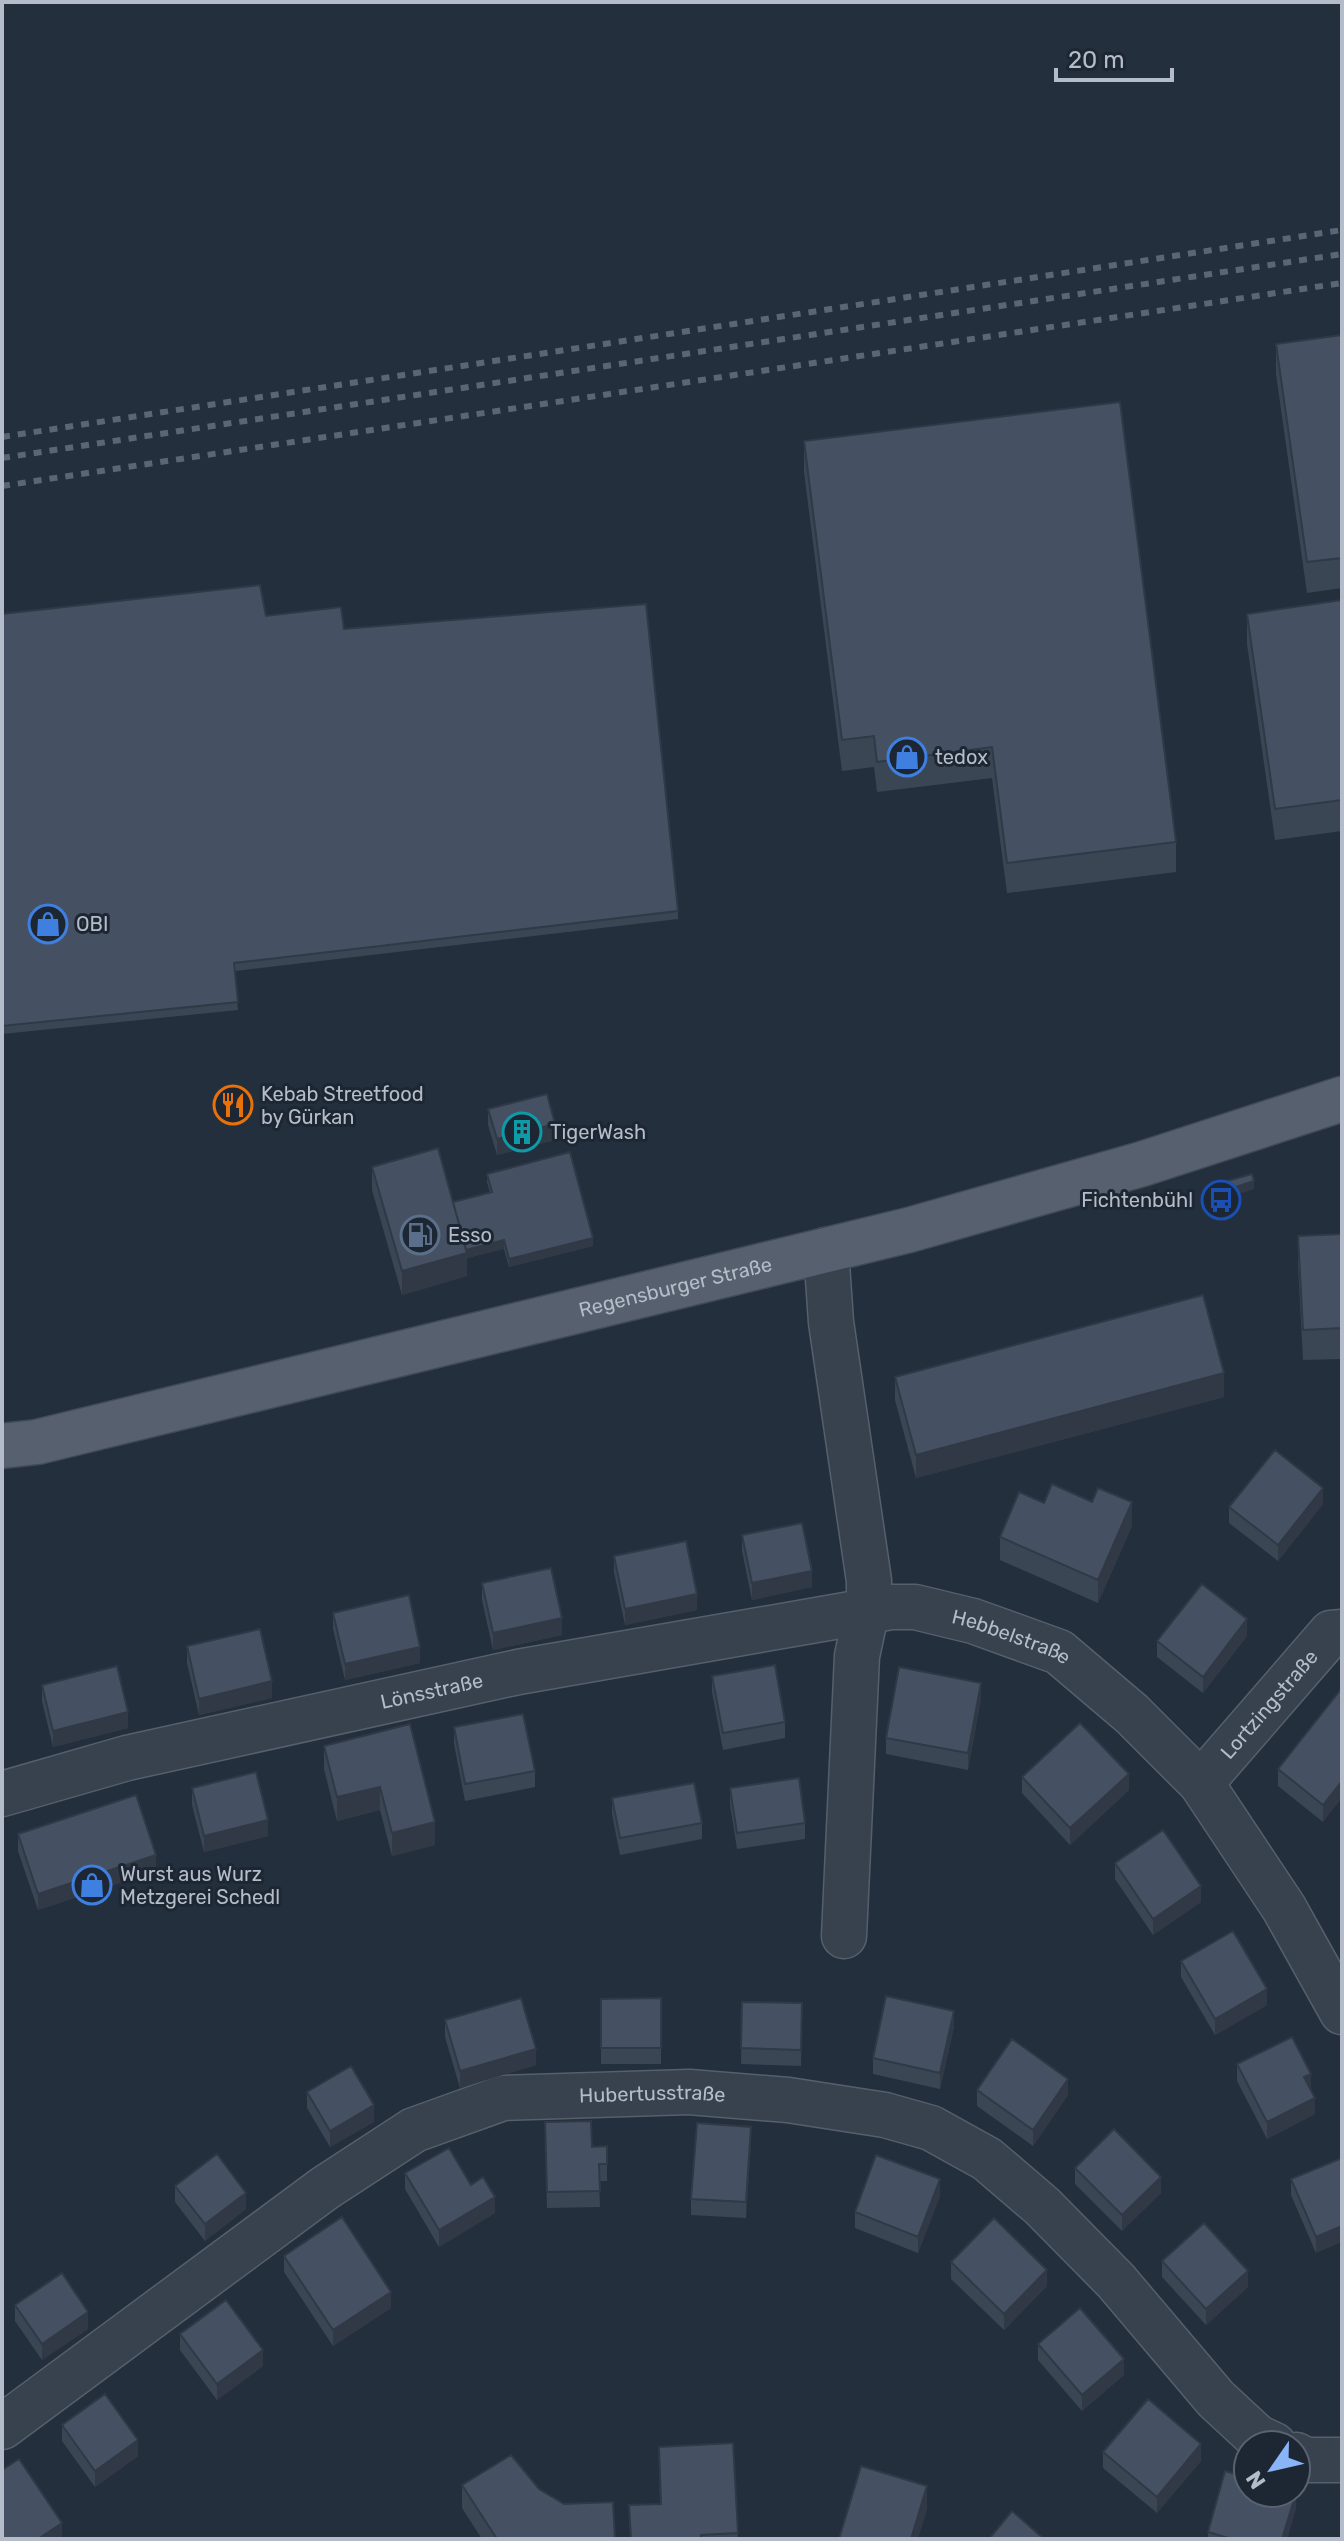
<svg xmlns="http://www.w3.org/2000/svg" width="1344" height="2541" font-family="Rubik,sans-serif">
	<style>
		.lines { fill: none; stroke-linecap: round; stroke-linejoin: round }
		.minor-casing { stroke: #565f6c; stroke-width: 47 }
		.major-casing { stroke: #414a57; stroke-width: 47 }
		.minor { stroke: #38414e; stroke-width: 44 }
		.major { stroke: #56606e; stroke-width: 44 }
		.rail { stroke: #5a6575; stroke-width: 6; stroke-dasharray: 8 8; stroke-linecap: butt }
		.wall { fill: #3b4654 }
		.shaded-wall { fill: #303945 }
		.building { fill: #455162; stroke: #303945; stroke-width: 2 }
		.labels { text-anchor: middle; stroke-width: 6; stroke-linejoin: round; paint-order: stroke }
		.poi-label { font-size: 20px; fill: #b4bcc9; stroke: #1d2633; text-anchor: start }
		.street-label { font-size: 20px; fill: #b4bcc9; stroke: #1d2633 }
	</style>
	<rect width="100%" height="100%" fill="#242f3e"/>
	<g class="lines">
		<g class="minor-casing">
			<g id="minor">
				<path d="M826,1250L831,1322L869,1581V1600L857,1656L844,1936"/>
				<path id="s1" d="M1201,1783L1331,1633L1342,1632"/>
				<path id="s2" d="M2,1794L127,1758L518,1672L891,1607H915L973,1621L1059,1652L1132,1714L1201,1783L1284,1908L1342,2012"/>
				<path id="s3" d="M2,2427L325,2188L414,2130L503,2098L689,2092L788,2100L885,2115L931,2128L987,2159L1042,2206L1116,2281L1216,2399L1257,2437L1274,2445"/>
				<path d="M1296,2455L1306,2460H1342"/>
			</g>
		</g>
		<g class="major-casing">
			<g id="major">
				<path id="s4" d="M2,1446L37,1442L909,1230L1142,1164L1342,1099"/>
			</g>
		</g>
		<use href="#minor" class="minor"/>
		<use href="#major" class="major"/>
		<path class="rail" d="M2,437L1342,230
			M2,458L1342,254
			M2,486L1342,283"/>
	</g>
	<path class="wall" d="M1342,335V588L1307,593L1276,374V344Z
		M804,441L1176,842V872L1007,893L992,778L877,792L874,767L842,771L804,472Z
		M1342,600V831L1275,840L1247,644V614Z
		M2,614L266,616L344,629L678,911V919L235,971L238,1010L2,1034Z
		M488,1109L555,1140L497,1155L488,1125Z
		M372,1167L453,1202L490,1193L487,1182V1174L593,1246L509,1267L504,1249L467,1258V1276L402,1295L372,1190Z
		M1342,1234V1359L1303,1360L1298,1266V1236Z
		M895,1377L1224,1397L916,1478L895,1400Z
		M1044,1503L1132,1526L1098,1603L1000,1560V1537Z
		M1323,1504L1278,1561L1229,1523V1507Z
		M742,1535L812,1587L752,1600L742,1551Z
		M614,1556L697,1610L625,1625L614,1572Z
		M482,1583L562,1635L493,1650L482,1600Z
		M333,1613L420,1663L345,1680L333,1629Z
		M1247,1636L1203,1693L1157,1657V1641Z
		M187,1646L272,1698L199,1715L187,1663Z
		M712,1676L785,1722V1738L723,1750L712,1692Z
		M42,1685L128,1728L53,1747L42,1701Z
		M1342,1688L1323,1822L1278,1786V1769Z
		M981,1699L968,1770L886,1754V1738Z
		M410,1724L435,1845L392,1856L380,1810L337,1821L324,1769V1746Z
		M454,1727L535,1771V1787L465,1801L454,1744Z
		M1022,1777L1129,1790L1070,1845L1022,1793Z
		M192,1788L268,1836L204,1852L192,1805Z
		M730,1788L805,1823V1839L737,1849L730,1805Z
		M612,1798L702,1823V1839L620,1855L612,1814Z
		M18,1834L156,1871L38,1910L18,1851Z
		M1115,1863L1201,1902L1153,1935L1115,1879Z
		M1181,1961L1267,2005L1215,2035L1181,1977Z
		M661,1998V2064H601V1999Z
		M742,2002L802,2003L801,2066L741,2064Z
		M445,2020L536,2065L460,2088L445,2037Z
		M954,2027L940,2089L873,2074V2058Z
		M1237,2064L1311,2090L1315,2114L1267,2139L1237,2081Z
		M977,2090L1068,2095L1033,2146L977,2106Z
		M307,2092L374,2122L330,2147L307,2108Z
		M545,2138L592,2147L607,2146V2181H599L600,2207L547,2208Z
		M751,2143L746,2218L691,2215V2199Z
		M1342,2158L1316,2253L1291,2195V2179Z
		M1075,2168L1161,2193L1122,2231L1075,2184Z
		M405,2173L471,2185L495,2213L439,2247L405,2189Z
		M175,2186L246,2209L205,2241L175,2202Z
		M940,2196L918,2253L855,2228V2212Z
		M284,2256L391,2308L333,2346L284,2272Z
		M1162,2261L1248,2287L1206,2325L1162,2277Z
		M951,2262L1047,2286L1004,2330L951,2279Z
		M15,2305L88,2329L42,2360L15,2321Z
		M180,2334L263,2366L217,2400L180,2350Z
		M1038,2344L1124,2375L1082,2411L1038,2360Z
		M62,2425L138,2456L95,2487L62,2441Z
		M733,2443L738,2539H630L629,2505L660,2504L659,2447Z
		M1103,2452L1201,2461L1157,2513L1103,2468Z
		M462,2485L539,2489L615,2539H482L462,2508Z
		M1296,2508L1287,2539H1208V2532Z"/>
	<path class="shaded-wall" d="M555,1124V1140L497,1155V1139Z
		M1254,1181V1189L1230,1197V1189Z
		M593,1238V1246L509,1267V1259Z
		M504,1240V1249L467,1258V1276L402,1295V1271L462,1251Z
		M1224,1373V1397L916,1478V1455Z
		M1323,1488V1504L1278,1561V1545Z
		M1132,1502V1526L1098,1603V1580Z
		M812,1571V1587L752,1600V1583Z
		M697,1594V1610L625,1625V1609Z
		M562,1618V1635L493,1650V1633Z
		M1247,1619V1636L1203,1693V1677Z
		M420,1647V1663L345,1680V1664Z
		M272,1681V1698L199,1715V1699Z
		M981,1683V1699L968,1770V1753Z
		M128,1712V1728L53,1747V1731Z
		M1129,1774V1790L1070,1845V1828Z
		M1342,1781V1798L1323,1822V1805Z
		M380,1787V1810L337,1821V1797Z
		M268,1820V1836L204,1852V1836Z
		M435,1822V1845L392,1856V1833Z
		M156,1855V1871L38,1910V1894Z
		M1201,1886V1902L1153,1935V1919Z
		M1267,1989V2005L1215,2035V2019Z
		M954,2011V2027L940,2089V2073Z
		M536,2049V2065L460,2088V2071Z
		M1311,2074V2090L1304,2077Z
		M1068,2079V2095L1033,2146V2130Z
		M1315,2098V2114L1267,2139V2122Z
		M374,2105V2122L330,2147V2131Z
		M751,2127V2143L746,2218V2202Z
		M1161,2177V2193L1122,2231V2215Z
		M940,2179V2196L918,2253V2237Z
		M246,2193V2209L205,2241V2224Z
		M495,2197V2213L439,2247V2230Z
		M1342,2226V2242L1316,2253V2237Z
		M1047,2270V2286L1004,2330V2314Z
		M1248,2271V2287L1206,2325V2309Z
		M391,2292V2308L333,2346V2330Z
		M88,2312V2329L42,2360V2344Z
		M263,2350V2366L217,2400V2384Z
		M1124,2359V2375L1082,2411V2395Z
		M138,2440V2456L95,2487V2471Z
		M1201,2444V2461L1157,2513V2497Z
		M927,2486V2510L918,2539H911Z
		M1296,2493V2508L1287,2539H1282Z
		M62,2523V2539H38Z"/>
	<path class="building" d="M1342,335V558L1307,562L1276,344Z
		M1120,402L1176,842L1007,863L992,747L877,762L874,736L842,740L804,441Z
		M260,585L266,616L341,607L344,629L646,604L678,911L234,963L238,1002L2,1026V614Z
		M1342,600V800L1275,809L1247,614Z
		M547,1094L555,1124L497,1139L488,1109Z
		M438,1148L467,1253L402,1271L372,1167Z
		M570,1152L593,1238L509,1259L504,1240L466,1250L453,1202L492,1192L487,1174Z
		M1252,1174L1254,1181L1230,1189L1227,1181Z
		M1342,1234V1328L1303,1330L1298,1236Z
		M1203,1295L1224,1373L916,1455L895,1377Z
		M1275,1450L1323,1488L1278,1545L1229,1507Z
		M1052,1484L1092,1502L1098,1488L1132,1502L1098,1580L1000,1537L1019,1492L1044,1503Z
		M802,1523L812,1571L752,1583L742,1535Z
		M686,1541L697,1594L625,1609L614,1556Z
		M551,1568L562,1618L493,1633L482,1583Z
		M1202,1584L1247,1619L1203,1677L1157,1641Z
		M409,1595L420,1647L345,1664L333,1613Z
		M260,1629L272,1681L199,1699L187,1646Z
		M775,1665L785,1722L723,1733L712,1676Z
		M117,1666L128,1712L53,1731L42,1685Z
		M899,1667L981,1683L968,1753L886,1738Z
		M1342,1688V1781L1323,1805L1278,1769Z
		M523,1714L535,1771L465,1784L454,1727Z
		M1080,1723L1129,1774L1070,1828L1022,1777Z
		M410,1724L435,1822L392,1833L380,1787L337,1797L324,1746Z
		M256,1772L268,1820L204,1836L192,1788Z
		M799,1778L805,1823L737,1833L730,1788Z
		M694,1783L702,1823L620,1838L612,1798Z
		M136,1795L156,1855L38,1894L18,1834Z
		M1163,1830L1201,1886L1153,1919L1115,1863Z
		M1233,1931L1267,1989L1215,2019L1181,1961Z
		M886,1996L954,2011L940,2073L873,2058Z
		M521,1998L536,2049L460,2071L445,2020Z
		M661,1998V2048H601V1999Z
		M742,2002L802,2003L801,2050L741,2048Z
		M1292,2037L1311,2074L1304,2077L1315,2098L1267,2122L1237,2064Z
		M1012,2039L1068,2079L1033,2130L977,2090Z
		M351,2066L374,2105L330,2131L307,2092Z
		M591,2121L592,2147L607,2146V2164H599L600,2191L547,2192L545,2122Z
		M697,2123L751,2127L746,2202L691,2199Z
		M1114,2129L1161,2177L1122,2215L1075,2168Z
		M449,2148L471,2185L483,2177L495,2197L439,2230L405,2173Z
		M217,2154L246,2193L205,2224L175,2186Z
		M876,2155L940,2179L918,2237L855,2212Z
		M1342,2158V2226L1316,2237L1291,2179Z
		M342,2217L391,2292L333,2330L284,2256Z
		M994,2218L1047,2270L1004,2314L951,2262Z
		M1204,2223L1248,2271L1206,2309L1162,2261Z
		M62,2273L88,2312L42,2344L15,2305Z
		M226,2300L263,2350L217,2384L180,2334Z
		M1080,2308L1124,2359L1082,2395L1038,2344Z
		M105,2394L138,2440L95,2471L62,2425Z
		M1148,2399L1201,2444L1157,2497L1103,2452Z
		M733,2443L738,2533L701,2535V2539H631L629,2505L661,2504L659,2447Z
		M511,2455L539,2489L564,2504L613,2502L615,2539H497L462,2485Z
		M19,2459L62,2523L38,2539H2V2470Z
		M861,2466L927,2486L911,2539H839Z
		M1225,2471L1248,2478V2493H1296L1282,2539H1232L1208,2532Z
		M1012,2511L1044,2539H989Z"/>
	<defs>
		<g id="shop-ring" transform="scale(2)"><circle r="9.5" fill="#1d2633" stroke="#3f7fe0" stroke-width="1.5"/><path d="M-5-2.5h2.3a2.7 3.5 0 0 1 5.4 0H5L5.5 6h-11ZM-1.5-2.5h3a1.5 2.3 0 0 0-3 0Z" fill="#3f7fe0"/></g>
		<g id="restaurant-ring" transform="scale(2)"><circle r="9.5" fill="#1d2633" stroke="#e8710a" stroke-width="1.5"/><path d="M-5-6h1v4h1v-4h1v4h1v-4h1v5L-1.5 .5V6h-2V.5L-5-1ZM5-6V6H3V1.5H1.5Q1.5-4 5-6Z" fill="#e8710a"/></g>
		<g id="building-ring" transform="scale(2)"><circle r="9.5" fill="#1d2633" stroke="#0f9aa8" stroke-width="1.5"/><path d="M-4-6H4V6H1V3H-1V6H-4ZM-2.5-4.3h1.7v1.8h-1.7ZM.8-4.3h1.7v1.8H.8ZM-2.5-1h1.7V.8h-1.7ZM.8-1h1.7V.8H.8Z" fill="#0f9aa8"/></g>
		<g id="bus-ring" transform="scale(2)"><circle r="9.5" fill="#1d2633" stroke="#1a4fb4" stroke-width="1.5"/><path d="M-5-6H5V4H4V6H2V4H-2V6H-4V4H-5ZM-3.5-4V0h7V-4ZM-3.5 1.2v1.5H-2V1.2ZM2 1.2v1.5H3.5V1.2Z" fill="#1a4fb4"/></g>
		<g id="fuel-ring" transform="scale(2)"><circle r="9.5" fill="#1d2633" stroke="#5c6f8a" stroke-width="1.5"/><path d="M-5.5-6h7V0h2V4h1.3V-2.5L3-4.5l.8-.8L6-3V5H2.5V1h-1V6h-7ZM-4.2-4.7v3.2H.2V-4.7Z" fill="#5c6f8a"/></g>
	</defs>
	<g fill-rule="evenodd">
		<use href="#shop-ring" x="907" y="757"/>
		<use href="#shop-ring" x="48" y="924"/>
		<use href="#restaurant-ring" x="233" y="1105"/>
		<use href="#building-ring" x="522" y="1132"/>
		<use href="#bus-ring" x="1221" y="1200"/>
		<use href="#fuel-ring" x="420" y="1235"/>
		<use href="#shop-ring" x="92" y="1885"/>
	</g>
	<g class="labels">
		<g class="poi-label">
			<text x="935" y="764">tedox</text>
			<text x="76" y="931">OBI</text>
			<text x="261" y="1101">Kebab Streetfood<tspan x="261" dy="23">by Gürkan</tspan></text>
			<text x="550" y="1139">TigerWash</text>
			<text x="1193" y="1207" text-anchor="end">Fichtenbühl</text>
			<text x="448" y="1242">Esso</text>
			<text x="120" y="1881">Wurst aus Wurz<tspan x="120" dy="23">Metzgerei Schedl</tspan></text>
		</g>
		<g class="street-label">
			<text dy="7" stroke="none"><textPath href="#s4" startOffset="692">Regensburger Straße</textPath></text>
			<text dy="7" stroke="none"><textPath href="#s2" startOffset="1034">Hebbelstraße</textPath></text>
			<text dy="7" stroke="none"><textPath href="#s2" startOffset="442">Lönsstraße</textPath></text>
			<text dy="7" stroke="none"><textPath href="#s1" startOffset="104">Lortzingstraße</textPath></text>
			<text dy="7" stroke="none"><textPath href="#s3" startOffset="752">Hubertusstraße</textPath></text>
		</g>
	</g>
	<rect width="1344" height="2541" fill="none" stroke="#b4bcc9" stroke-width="8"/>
	<g transform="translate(1272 2469) rotate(236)"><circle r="38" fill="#1d2633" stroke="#59626f" stroke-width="2"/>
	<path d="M0-6L14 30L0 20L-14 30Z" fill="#8ab4f8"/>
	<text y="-12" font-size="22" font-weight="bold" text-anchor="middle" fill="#b4bcc9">N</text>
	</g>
	<path d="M1056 68v12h116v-12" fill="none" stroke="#b4bcc9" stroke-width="4"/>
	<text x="1068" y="68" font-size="24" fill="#b4bcc9" stroke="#1d2633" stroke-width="6" paint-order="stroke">20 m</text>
</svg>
